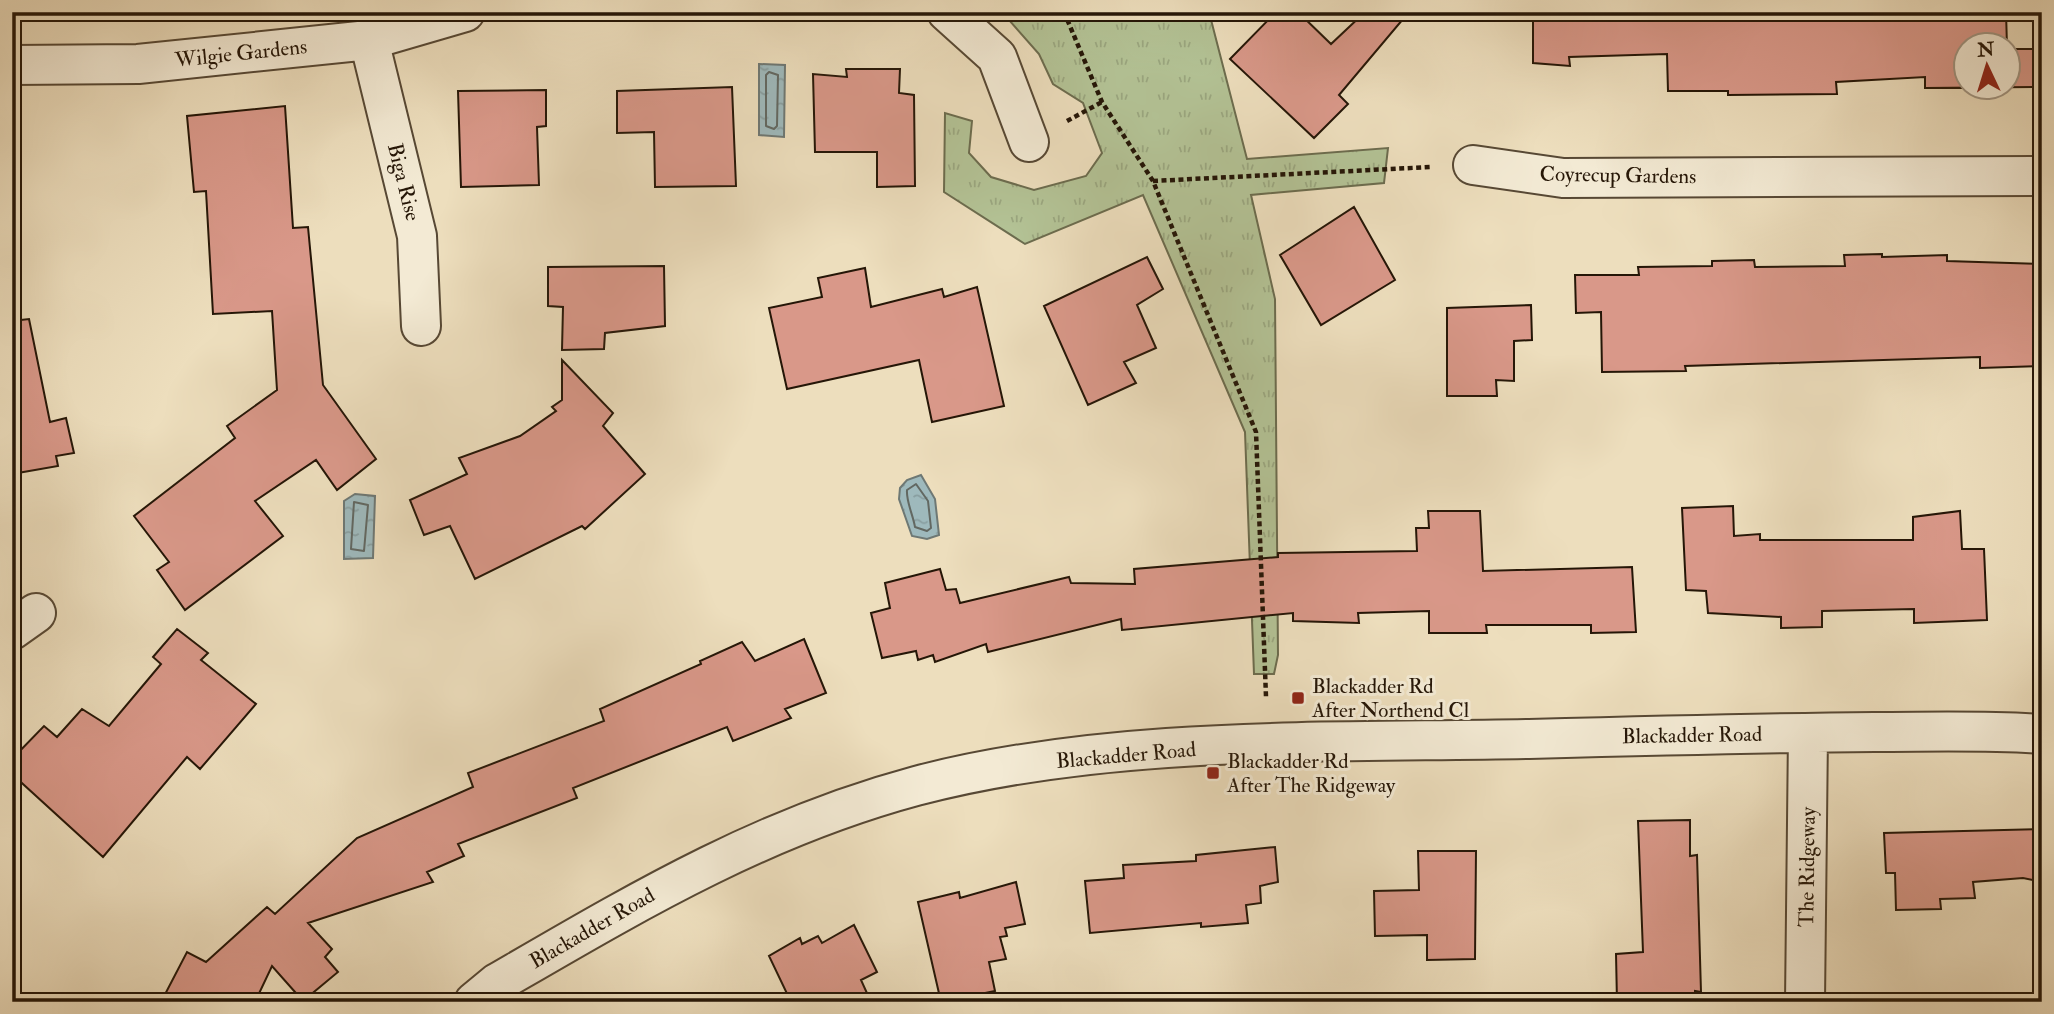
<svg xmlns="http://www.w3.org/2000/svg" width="2054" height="1014" font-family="'IM FELL Double Pica',serif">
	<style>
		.park { fill: url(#park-tufts); stroke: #6c6c4e; stroke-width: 2 }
		.water { fill: url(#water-ripples); stroke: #6e7874; stroke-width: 2 }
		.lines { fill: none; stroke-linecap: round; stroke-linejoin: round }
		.shore { stroke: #626862; stroke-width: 2 }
		.building { fill: #d99889; stroke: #251607; stroke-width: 2 }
		.minor-casing { stroke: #574834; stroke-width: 42 }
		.path { stroke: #251607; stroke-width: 4.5; stroke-dasharray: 5 3.5; stroke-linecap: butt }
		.minor { stroke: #f3ead4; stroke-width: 38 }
		.poi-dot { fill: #8f2418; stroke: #f3ead4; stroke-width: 2.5 }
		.labels { text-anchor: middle; stroke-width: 6; stroke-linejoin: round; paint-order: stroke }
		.street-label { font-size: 21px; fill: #251607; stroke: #f3ead4 }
		.poi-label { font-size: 21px; fill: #251607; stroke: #f3ead4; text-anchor: start }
	</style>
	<defs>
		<pattern id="park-tufts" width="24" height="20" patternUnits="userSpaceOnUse" patternTransform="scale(1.75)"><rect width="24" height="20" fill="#b3c295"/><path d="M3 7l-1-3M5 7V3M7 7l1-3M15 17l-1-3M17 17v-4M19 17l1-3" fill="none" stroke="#9aa67f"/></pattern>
		<pattern id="water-ripples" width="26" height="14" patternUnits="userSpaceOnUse" patternTransform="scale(1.75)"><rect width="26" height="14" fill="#9eb9bc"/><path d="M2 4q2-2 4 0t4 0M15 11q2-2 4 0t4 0" fill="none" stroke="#889ea0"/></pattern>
	</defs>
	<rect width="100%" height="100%" fill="#eddebd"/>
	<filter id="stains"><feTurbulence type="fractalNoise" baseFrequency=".00286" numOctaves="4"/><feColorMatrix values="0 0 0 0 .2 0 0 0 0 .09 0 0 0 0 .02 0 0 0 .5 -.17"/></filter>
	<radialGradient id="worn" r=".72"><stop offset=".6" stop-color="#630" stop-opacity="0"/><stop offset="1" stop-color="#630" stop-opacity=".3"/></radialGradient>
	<path class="park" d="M1002,12H1209L1247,159L1388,148L1384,183L1251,195L1275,299L1278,655L1274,674H1254L1245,432L1143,195L1025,244L944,192L945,113L972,121L969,153L991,177L1034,190L1086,176L1102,153L1083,103L1053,84L1039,54Z"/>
	<path class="water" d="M759,64L785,65L784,137L759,135Z
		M921,475L935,499L939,535L927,539L912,536L899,499L900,488L907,480Z
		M355,494L375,496L373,558L344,559V501Z"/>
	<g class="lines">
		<path class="shore" d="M769,72L778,75L777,126L774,129L766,126V75Z
			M916,484L928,501L931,528L927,531L915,527C913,515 906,501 907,490Z
			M354,502L368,505L364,551L351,549Z"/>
	</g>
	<path class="building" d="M1276,12H1298L1331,44L1365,12H1409L1339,95L1348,104L1314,138L1230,59Z
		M1533,12H1604V16L1693,12H2006L2007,46H1966V88H2008V49H2039L2042,87L1925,88V77L1836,82L1837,94L1728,95V91H1668L1667,54L1569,57L1570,66L1533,63Z
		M846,69H900L899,93L914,95L915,186L877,187V152H815L813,74L847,77Z
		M732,87L736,186L655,187L654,132L617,133V91Z
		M546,90V126L537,127L539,185L461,187L458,91Z
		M285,106L293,228L308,227L323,385L376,459L337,490L316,460L255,501L283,536L185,610L157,570L169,562L134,516L235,438L227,426L277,390L272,311L213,314L206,191L194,192L187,116Z
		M1354,207L1395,280L1321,325L1280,255Z
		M1882,254V257L1947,255V261L2042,264V366L1980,368V357L1685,366L1686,371L1602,372L1601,312L1576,313L1575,275H1639L1638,267L1712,266V261L1754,260L1755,267L1845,266L1844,255Z
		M1147,257L1163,289L1137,305L1156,348L1124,362L1136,383L1088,405L1044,306Z
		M664,266L665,326L605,333L604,349L562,350L563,307L548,306V267Z
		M865,268L871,307L942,289L944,297L977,287L1004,406L932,422L919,360L787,389L769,308L822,297L818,278Z
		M1531,305L1532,340L1514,341V381L1496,380L1497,396H1447V308Z
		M29,319L50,422L66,418L74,453L56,456L58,466L12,474V321Z
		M562,360L613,413L603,426L645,474L585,529L582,526L475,579L450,526L424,535L410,500L467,474L459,458L520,436L556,411L552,407L562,400Z
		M1733,506L1734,536L1760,534V540H1913V517L1960,511L1962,549H1984L1987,620L1914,623V609L1822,611V627L1781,628V617L1708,613L1706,591L1686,590L1682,508Z
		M1428,511H1480L1483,571L1632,567L1636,632L1591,633V625H1486L1487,633H1429V611L1358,613L1359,623L1293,621V613L1122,630L1121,619L988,652L986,644L935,662L933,655L918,660L916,651L882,658L871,613L890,608L885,583L940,569L946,590L956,589L960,603L1069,577L1071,583L1135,584L1134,569L1278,557V553L1417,551L1416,528H1429Z
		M177,629L208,653L201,660L256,704L200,769L187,757L103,857L12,774V759L44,726L57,737L82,709L109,726L161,664L153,657Z
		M804,639L826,693L785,709L791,718L733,741L727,727L573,788L577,798L458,844L464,856L427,872L433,882L308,923L332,949L325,957L338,972L303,1001L272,966L255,1002H161L187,952L206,962L267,907L275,914L357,838L473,787L468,773L604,721L600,709L701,664L700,661L742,642L755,661Z
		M1690,820V856L1697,855L1701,992L1695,991V1002H1617L1616,954L1643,952L1638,821Z
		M2042,829V882L2023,878L1973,882L1975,898L1940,899L1941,909L1896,910L1895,873H1886L1884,833Z
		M1275,847L1278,882L1260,886L1261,903L1246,905L1248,923L1201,927V923L1090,933L1085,881L1124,878L1123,865L1196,861V855Z
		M1418,851H1476L1475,959L1427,960V935L1375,936L1374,891L1419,890Z
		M1016,882L1025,924L1005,928L1007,936L1000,937L1006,959L989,962L995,991L941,1002L918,902L959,892L960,898Z
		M854,925L877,972L861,980L871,1002H791L769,956L800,938L802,944L818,936L822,943Z"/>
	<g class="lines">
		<g class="minor-casing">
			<path id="minor" d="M947,12L997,57L1029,142
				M369,40L417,236L421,326
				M12,65L138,64L369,40L465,12
				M1473,165L1563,178L2042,176
				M12,630L36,613
				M474,1002L497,983C635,903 760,828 916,786C1109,735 1330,743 1529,739C1644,736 1759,733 1874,732C1930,732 1986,730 2042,734
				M1805,1002L1808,733"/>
		</g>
		<path class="path" d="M1064,12L1102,102L1153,181L1256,432L1266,697
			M1067,121L1102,102
			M1153,181L1430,167"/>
		<use href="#minor" class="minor"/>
	</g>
	<g class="poi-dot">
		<rect x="1291" y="691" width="14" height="14" rx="3.5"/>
		<rect x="1206" y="766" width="14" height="14" rx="3.5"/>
	</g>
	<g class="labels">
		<g class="street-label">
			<text transform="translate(241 53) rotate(-6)" y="7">Wilgie Gardens</text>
			<text transform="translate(1618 175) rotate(1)" y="7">Coyrecup Gardens</text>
			<text transform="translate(404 182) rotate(76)" y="7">Biga Rise</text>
			<text transform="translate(1692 735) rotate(-1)" y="7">Blackadder Road</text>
			<text transform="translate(1126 755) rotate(-5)" y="7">Blackadder Road</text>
			<text transform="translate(1807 867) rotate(-89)" y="7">The Ridgeway</text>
			<text transform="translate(592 928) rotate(-30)" y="7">Blackadder Road</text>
		</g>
		<g class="poi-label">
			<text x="1312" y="693">Blackadder Rd<tspan x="1312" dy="24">After Northend Cl</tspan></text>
			<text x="1227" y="768">Blackadder Rd<tspan x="1227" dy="24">After The Ridgeway</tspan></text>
		</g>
	</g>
	<rect width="2054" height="1014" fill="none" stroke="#eddebd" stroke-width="42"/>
	<rect x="14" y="14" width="2026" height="986" fill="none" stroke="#251607" stroke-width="3.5"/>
	<rect x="21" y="21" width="2012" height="972" fill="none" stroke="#251607" stroke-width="2"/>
	<g transform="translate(1987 66) rotate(356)"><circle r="33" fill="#f3ead4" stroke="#a19582" stroke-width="2"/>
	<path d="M0-5L12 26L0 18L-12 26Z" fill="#8f2418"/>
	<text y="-10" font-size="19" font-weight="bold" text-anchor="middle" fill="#251607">N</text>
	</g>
	<rect width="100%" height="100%" filter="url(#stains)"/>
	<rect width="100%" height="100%" fill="url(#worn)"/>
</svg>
